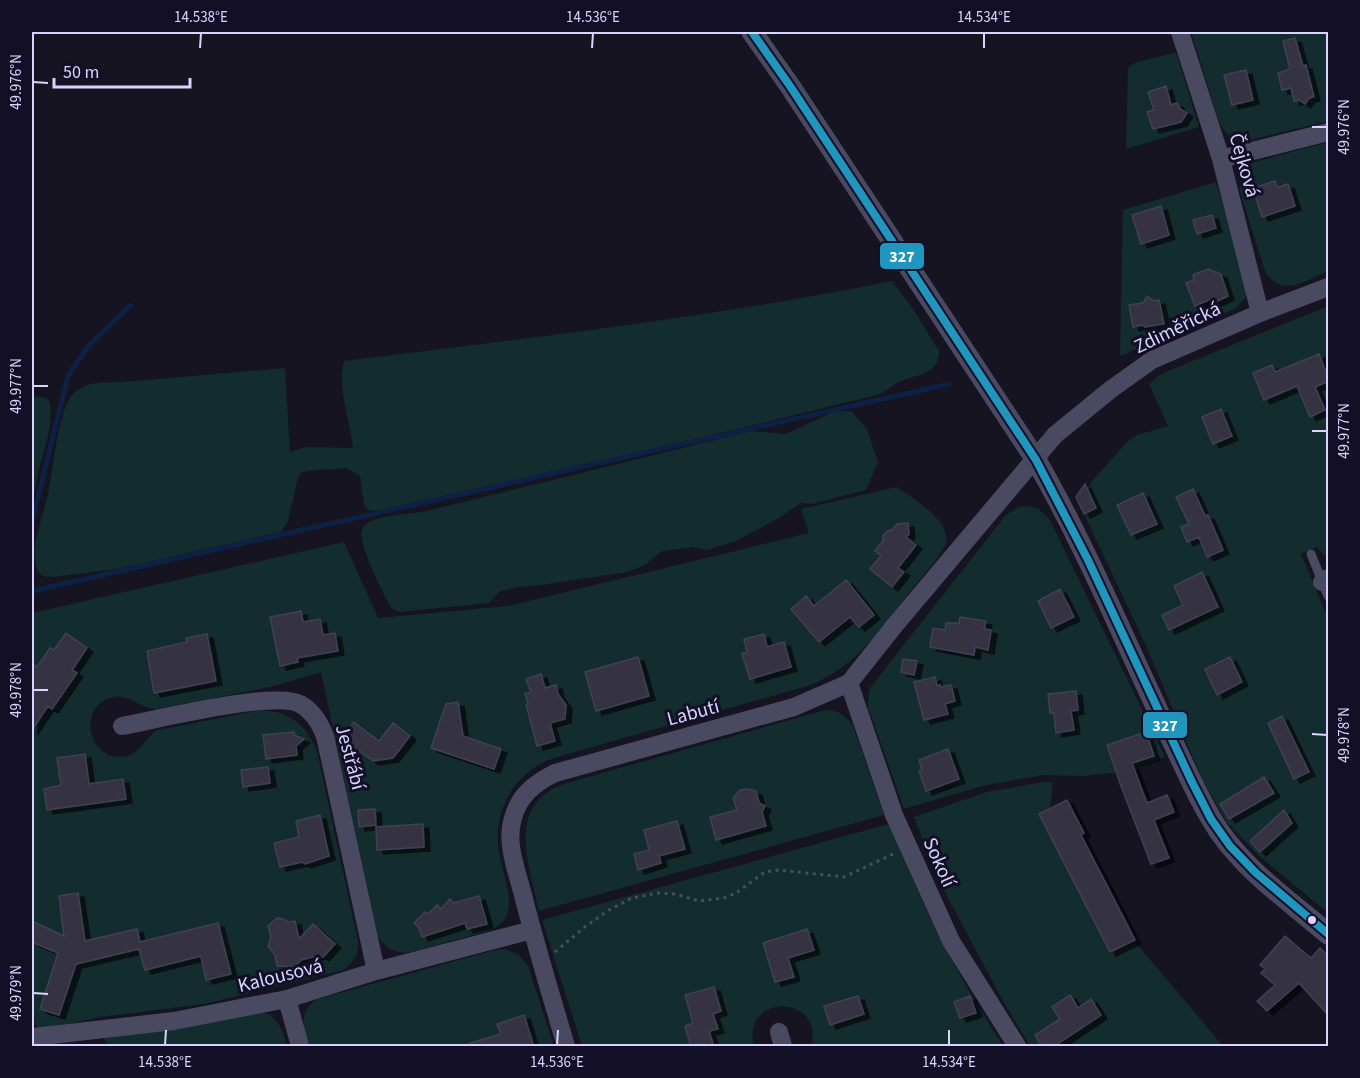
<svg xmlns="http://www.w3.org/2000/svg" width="1360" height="1078" font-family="'Source Sans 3',sans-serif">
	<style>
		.green { fill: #132c2d }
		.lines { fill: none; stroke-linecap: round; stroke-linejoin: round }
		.stream { stroke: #0d2144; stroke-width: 5 }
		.building { fill: #343243; stroke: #433f54; stroke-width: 1.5; filter: url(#shadow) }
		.path { stroke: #44505f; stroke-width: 3; stroke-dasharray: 3 4.5; stroke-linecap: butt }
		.service { stroke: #4a4962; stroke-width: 9 }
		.minor { stroke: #4a4962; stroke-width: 18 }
		.tertiary { stroke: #4a4962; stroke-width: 21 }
		.bus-1-casing { stroke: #130f26; stroke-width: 12 }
		.bus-1 { stroke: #2095be; stroke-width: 8 }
		.ticks { fill: none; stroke: #d9d4ff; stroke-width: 2 }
		.bus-dot { fill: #d9d4ff; stroke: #130f26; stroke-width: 2 }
		.labels { text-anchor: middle; stroke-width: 6; stroke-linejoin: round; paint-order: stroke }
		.street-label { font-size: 20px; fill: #d9d4ff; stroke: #130f26 }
		.line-badge { stroke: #130f26; stroke-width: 2 }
		.badge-label { font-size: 16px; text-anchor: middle; font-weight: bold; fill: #fff }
		.neatline { fill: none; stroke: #d9d4ff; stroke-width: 2 }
		.ticks-label { font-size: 15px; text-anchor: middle; fill: #d9d4ff }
	</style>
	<defs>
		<filter id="shadow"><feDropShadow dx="6" dy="4" stdDeviation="0" flood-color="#0009"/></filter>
	</defs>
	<rect width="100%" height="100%" fill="#161421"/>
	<path class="green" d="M1191,32H1328V121L1250,140C1235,142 1226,136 1219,122Z
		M1176,52L1199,127L1126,149L1128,68L1134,63Z
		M1328,142V271C1307,280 1284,297 1266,274L1240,192C1239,179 1243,169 1254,162Z
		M1216,182L1247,283L1246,297L1235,309L1120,356L1123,210Z
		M892,281L913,309L939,351C940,376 914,374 897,383C892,386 886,391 881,394L593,464L389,510L370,511L364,505L360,476L346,468L307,471L301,473L298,478L288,521L281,532L117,569L53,577L43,576L38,572C35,563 34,554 35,545C38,528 44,512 48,495C53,472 58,407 74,393C88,380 106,383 123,382L285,368L290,452L306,447L353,448C350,419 337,390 344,361C527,338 711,318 892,281Z
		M1328,306V558L1323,554L1317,547L1301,554L1328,618V913L1258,855L1226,821L1203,781L1147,648L1076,497L1085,484L1088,490L1091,482L1127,442L1137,435L1168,426L1149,384L1161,374Z
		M39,396L49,400C55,422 44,448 39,469C36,483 34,497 32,511V398Z
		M851,411L867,429L878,462L866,490L812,504L801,503L777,519L736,541L707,550L693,547L662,551L645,565L627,572L542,585L518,587L500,591L489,603L400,612L391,608C384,593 353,538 364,526C375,515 408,514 423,512L751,431L786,434L833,412Z
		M897,487C915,500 951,520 946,544C937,561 922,577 910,592C879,631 858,664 811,685L554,758C515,771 492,811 499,852C502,869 510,889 509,906C508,918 501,925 491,930L412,952C396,954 385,949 377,935L321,672L271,687L157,709C141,710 131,694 114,697C75,704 88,765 127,756C142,752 145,737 158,730L256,711C286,708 306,724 317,751L358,941C359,954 354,963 343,970L205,1004L100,1017L37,1031L32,1006V613L344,542L378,618L508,606L809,533L801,509Z
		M1029,506L1039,509L1050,520L1165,757L1130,771L1082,776L1043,775L982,786L904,809L868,707L869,689L1006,515L1019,507Z
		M825,710C838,710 846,715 853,726L884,815L539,911C529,864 504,803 567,783Z
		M1043,782H1053L1050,808L1040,814L1049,833L1048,835H1050L1111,951L1135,940L1137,944L1223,1046H1030L1003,1001L939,881L914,817L987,792Z
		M888,824L936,931L969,991L1003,1046H811C825,994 741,993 754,1046H582L542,920Z
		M505,949L518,954L528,966L554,1046H308C303,1028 298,1010 318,999L495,950Z
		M264,1012C280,1019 282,1031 287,1046H107L103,1034Z"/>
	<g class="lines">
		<path class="stream" d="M32,521L68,376L89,345L131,305
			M32,591L949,384"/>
	</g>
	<path class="building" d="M1295,38L1303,66L1306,65L1314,97L1309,98L1305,104L1299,100L1294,101L1291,88L1282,90L1278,73L1290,69L1283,41Z
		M1246,70L1253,100L1232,105L1224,75Z
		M1166,86L1171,105L1177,103L1180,109L1187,113L1181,122L1153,129L1147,112L1154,110L1148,92Z
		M1275,181L1277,187L1288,184L1295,206L1262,217L1253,188Z
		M1161,206L1169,235L1141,244L1132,215Z
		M1212,215L1216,228L1197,234L1193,220Z
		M1208,269L1221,274L1228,296L1213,303L1211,299L1195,306L1186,283L1194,280L1193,275Z
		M1147,296L1154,301L1159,300L1164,324L1145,327L1142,325L1133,327L1129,305L1143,303Z
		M1319,354L1329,381L1315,387L1325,410L1310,417L1297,386L1264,400L1253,373L1272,365L1275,372Z
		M1221,409L1232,436L1213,444L1202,417Z
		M1085,484L1096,508L1084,514L1076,497Z
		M1193,489L1205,516L1208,515L1223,550L1207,557L1199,537L1187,542L1181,527L1189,524L1176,497Z
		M1143,493L1157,524L1131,535L1117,505Z
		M908,523L909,534L906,537L916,545L898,568L904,572L892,587L870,569L881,556L875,551L883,541V536L887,531L892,530L897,524Z
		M1202,572L1218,607L1169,630L1162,615L1183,605L1174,586Z
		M846,580L874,615L859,627L850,617L819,642L791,609L806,596L814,606Z
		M1060,589L1074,617L1051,628L1038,601Z
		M301,611L303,622L320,619L323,635L335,633L338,651L297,658L298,662L280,666L270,617Z
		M960,617L986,621L984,629L991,630L988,650L975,647L974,655L930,647L933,628L945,630L946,623H959Z
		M66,633L87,648L72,670L77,673L52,709L48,706L32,730V663L37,667L50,648L54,650Z
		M207,634L216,681L154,693L147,651L187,642L186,638Z
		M764,634L767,647L784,642L791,667L750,679L742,654L747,652L744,639Z
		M638,657L649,696L596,711L585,672Z
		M1230,657L1242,682L1217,695L1205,669Z
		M903,659L917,661L914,675L901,672Z
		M541,674L545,688L556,685L558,694L566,705L565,719L550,723L555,741L537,746L526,704L528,703L525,694L531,692L526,679Z
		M935,677L937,686L940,685L941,687L951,685L955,701L945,704L948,714L924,720L914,682Z
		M1076,691L1078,710L1071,711L1074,730L1056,733L1054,713H1050L1048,694Z
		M458,702L463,736L501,749L494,769L431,748L446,704Z
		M1282,716L1309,772L1294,779L1268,723Z
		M354,722L379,741L393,723L410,736L393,758L373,761L342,737Z
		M294,732V735L304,739L296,746L297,755L266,759L263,735Z
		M1146,732L1154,756L1132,763L1147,803L1167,795L1174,812L1154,820L1169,858L1151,864L1121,786L1107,745Z
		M948,749L959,779L926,791L919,771H922L919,760Z
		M85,754L89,784L123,779L126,799L47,810L44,789L61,785L57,758Z
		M268,767L270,783L243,787L241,770Z
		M1264,777L1274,793L1229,819L1220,804Z
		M746,789L756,791L759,803L765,806L762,812L766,826L716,840L710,817L737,810L733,798L740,790Z
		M1067,800L1084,833L1081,835L1135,940L1110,952L1039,814Z
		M375,809L376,825L359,827L358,810Z
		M1284,810L1292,823L1260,852L1250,841Z
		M320,815L329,856L305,864L302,862L280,867L274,843L299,837L296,821Z
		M677,821L685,849L659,856L661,863L638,870L634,854L649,850L644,830Z
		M423,824L424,847L377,850L376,827Z
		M78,893L85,941L137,929L140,942L218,923L231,974L206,980L201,956L145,970L139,949L76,964L59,1015L40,1009L58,953L32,942V921L64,936L59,896Z
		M479,896L487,924L467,929L465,923L422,937L419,928L414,923L425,912L428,914L437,905L441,909L450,899L454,903Z
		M277,918L283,919L288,922L295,921L299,939L313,924L335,944L323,957L320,955L301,960L294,967L277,966L275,955L268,946L271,937L268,926Z
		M807,929L814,950L788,958L794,977L775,982L763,943Z
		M1285,936L1311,958L1320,948L1329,956V1016L1299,983L1267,1011L1257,1001L1275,985L1261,973L1265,969L1260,965Z
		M714,987L721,1011L713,1014L718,1029L709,1031L714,1047H691L685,1026L693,1023L685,995Z
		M1070,995L1078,1008L1091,999L1101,1015L1053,1047H1042L1035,1035L1060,1019L1052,1007Z
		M858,996L864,1014L830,1025L824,1006Z
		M970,996L976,1013L960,1018L954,1002Z
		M524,1015L534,1047H471L470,1043L501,1034L497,1024Z"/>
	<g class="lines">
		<path class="path" d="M555,952L586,926L609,910L632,898L658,893L675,894L699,901L724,898L736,893L765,872L779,870L844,877L893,854"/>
		<path class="service" d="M1311,554L1328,596"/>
		<path class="minor" d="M1180,32L1221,159L1260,313
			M1221,159L1328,132
			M1322,582L1328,578
			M849,683L894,815L951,941L1017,1046
			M122,726C155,720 276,690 300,704C313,711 320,723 325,736L376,971
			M287,999L300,1046
			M779,1032L783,1046
			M34,1037L174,1021L287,999L376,971L532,930
			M566,1046C551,996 536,946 523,895C517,871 505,843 513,818C519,795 535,783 555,773L794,707L849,683L895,625L1055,435L1110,390L1152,360L1260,313L1328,287"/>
		<path class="tertiary" d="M752,32L790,86L1036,460C1086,547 1124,640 1167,730C1184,764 1198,800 1219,831C1247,872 1292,903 1328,934"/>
		<g class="bus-1-casing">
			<path id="bus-1" d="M752,32L790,86L1036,460L1088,560L1192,782L1211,819L1230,846L1256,873L1328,934"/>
		</g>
		<use href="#bus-1" class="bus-1"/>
	</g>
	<path class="ticks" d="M200,48L201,33M592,48L593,33M984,48V33M33,82L48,83M1312,127H1327M33,386H48M1312,431H1327M33,690H48M1312,734L1327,735M33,993L48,994M165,1045L166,1030M557,1045L558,1030M949,1045V1030"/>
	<circle class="bus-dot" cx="1312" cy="920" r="5"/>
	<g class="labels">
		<g class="street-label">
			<text transform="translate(1245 165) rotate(74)" y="7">Čejková</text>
			<text transform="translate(1177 327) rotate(-26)" y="7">Zdiměřická</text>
			<text transform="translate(693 712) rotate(-15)" y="7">Labutí</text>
			<text transform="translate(351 757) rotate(75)" y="7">Jestřábí</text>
			<text transform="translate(940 862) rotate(66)" y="7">Sokolí</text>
			<text transform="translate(280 975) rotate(-14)" y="7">Kalousová</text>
		</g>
	</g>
	<g class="line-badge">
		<rect x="879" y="242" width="46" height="28" rx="6" fill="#2095be"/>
		<rect x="1142" y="711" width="46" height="28" rx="6" fill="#2095be"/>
	</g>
	<g class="badge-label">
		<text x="902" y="262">327</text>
		<text x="1165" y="731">327</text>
	</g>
	<rect width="1360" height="1078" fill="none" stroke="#130f26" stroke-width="66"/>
	<path d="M54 78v9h136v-9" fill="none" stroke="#d9d4ff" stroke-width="3"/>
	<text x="63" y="78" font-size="18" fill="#d9d4ff" stroke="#130f26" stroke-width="4.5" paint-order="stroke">50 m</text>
	<rect x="33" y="33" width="1294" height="1012" class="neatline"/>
	<g class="ticks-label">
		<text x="201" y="22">14.538°E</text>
		<text x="593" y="22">14.536°E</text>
		<text x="984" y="22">14.534°E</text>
		<text transform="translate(16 82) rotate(-90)" y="5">49.976°N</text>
		<text transform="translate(1344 127) rotate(-90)" y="5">49.976°N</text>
		<text transform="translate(16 386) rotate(-90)" y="5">49.977°N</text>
		<text transform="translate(1344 431) rotate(-90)" y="5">49.977°N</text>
		<text transform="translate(16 690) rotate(-90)" y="5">49.978°N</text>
		<text transform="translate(1344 735) rotate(-90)" y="5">49.978°N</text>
		<text transform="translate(16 993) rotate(-90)" y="5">49.979°N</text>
		<text x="165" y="1067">14.538°E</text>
		<text x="557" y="1067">14.536°E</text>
		<text x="949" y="1067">14.534°E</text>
	</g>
</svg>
